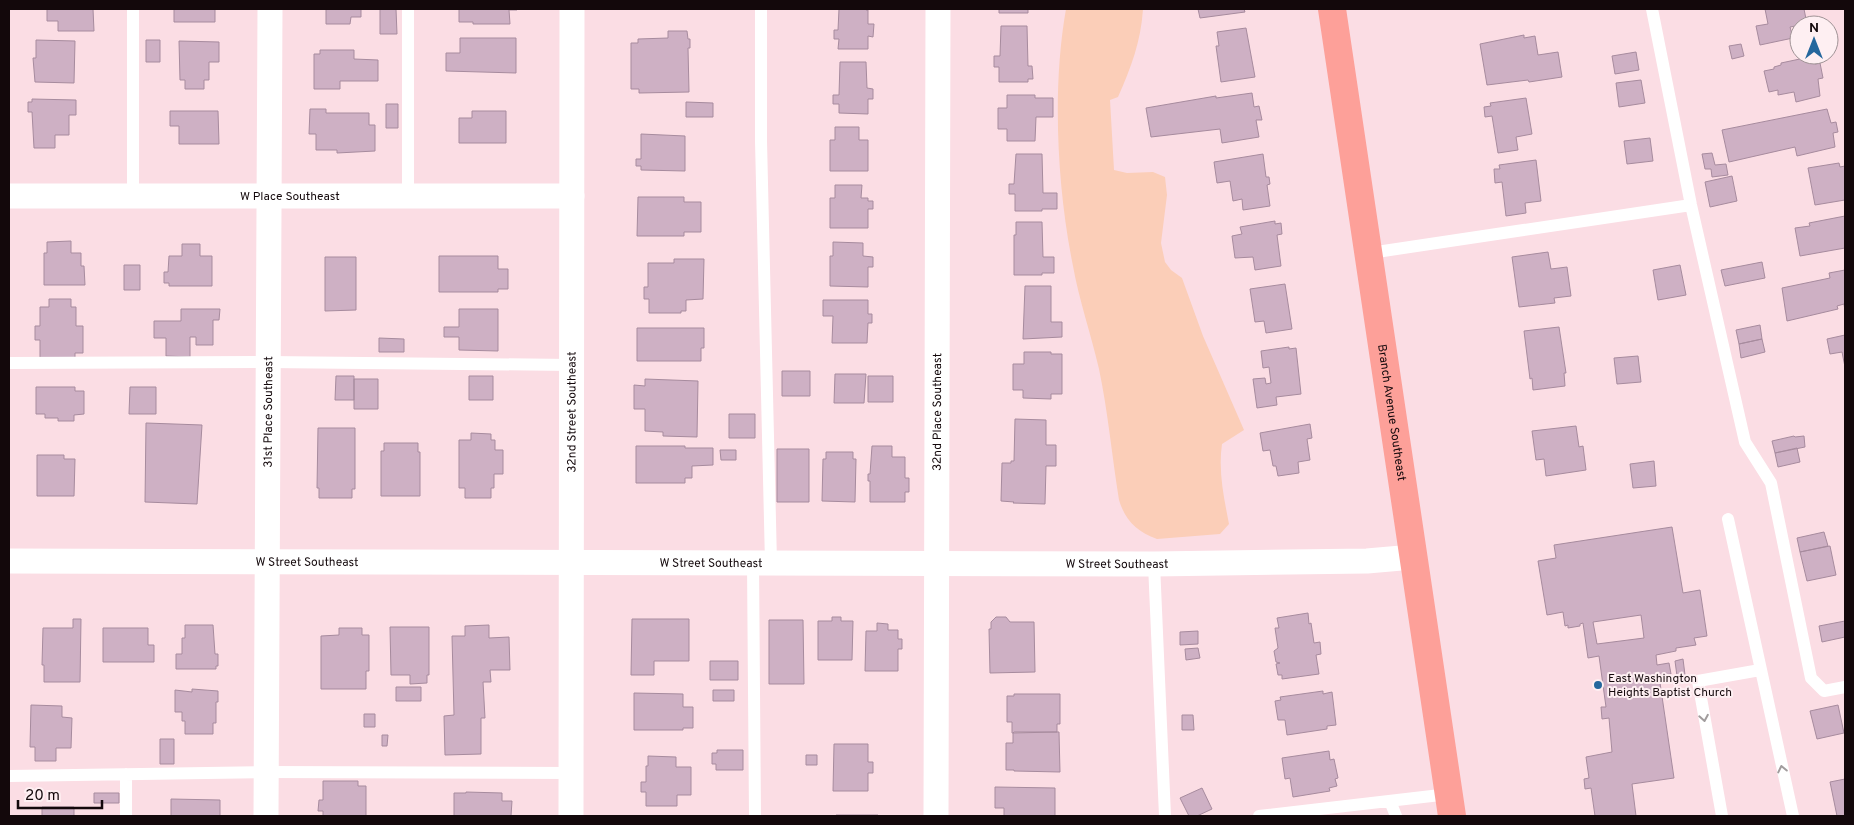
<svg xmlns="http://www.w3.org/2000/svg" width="1854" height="825" font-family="Overpass,sans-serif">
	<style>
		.green { fill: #fbceb8 }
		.building { fill: #ceb0c4; stroke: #a78b9e; fill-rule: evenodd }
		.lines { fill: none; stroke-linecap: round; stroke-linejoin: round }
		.lane { stroke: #fff; stroke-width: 12 }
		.street { stroke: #fff; stroke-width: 25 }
		.highway { stroke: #fda099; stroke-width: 28 }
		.oneway { stroke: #a19c9d }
		.poi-dot { fill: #25679d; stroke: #feeff2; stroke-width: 2 }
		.labels { text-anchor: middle; stroke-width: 4; stroke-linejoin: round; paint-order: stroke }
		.street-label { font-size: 12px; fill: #13080b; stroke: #feeff2 }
		.poi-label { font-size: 12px; fill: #13080b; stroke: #feeff2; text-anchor: start }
	</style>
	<rect width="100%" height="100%" fill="#fbdde4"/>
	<path class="green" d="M1066,9H1143C1141,41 1131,68 1118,97L1110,100L1114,170L1127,173L1153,172L1165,177L1167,195L1161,243L1165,262L1171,270L1182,278L1203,336L1244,430L1222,444C1218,471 1224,498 1229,524L1220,534L1157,539C1137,532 1125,520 1119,500C1112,457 1108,412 1099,369C1091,334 1079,300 1073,266C1057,187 1052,88 1066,9Z"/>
	<path class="building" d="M47,9H93L94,31H58V21H47Z
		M174,9H215V22H174Z
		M326,9H361V17H351L350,24H326Z
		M380,9H396L397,34H380Z
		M459,9H517V10H509L510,24H473V22H459Z
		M839,9H866V10H868V24H874L873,37L868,36V49H838L839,39H834V30H838Z
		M999,9H1028V13H999Z
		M1198,9H1244L1245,12L1200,18Z
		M1765,9H1808H1804L1807,24L1790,27L1793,38L1760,45L1756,26L1768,24Z
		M1001,26H1027L1028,66H1032L1033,79H1028V82H999V67H994V56H1000Z
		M1246,28L1255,77L1221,82L1216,46H1219L1217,32Z
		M668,31H687L688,39H690V48H688L689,92L639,93V89H631V43H638V39L668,38Z
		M1524,35V38L1535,36L1538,55L1558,52L1562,77L1529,82L1528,80L1487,85L1480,44Z
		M460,38H516V73L446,71V53H460Z
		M36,40L75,41L74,83L35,82L33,58H36Z
		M146,40H160V62H146Z
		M179,41L219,42V62H209V80H204V89H185V80H180Z
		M1741,44L1744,56L1732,59L1729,46Z
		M320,50H354V59L378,60V81H340V89H314V54H320Z
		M1636,52L1639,70L1615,74L1612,56Z
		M1814,56L1815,64L1820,63L1823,78L1818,79L1820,96L1796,102L1794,92L1778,95V90L1769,92L1764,71L1774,69V67L1781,65V63Z
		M840,62H866L867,88L873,89V99H868V114L839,113V104H833V95H839Z
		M1641,80L1645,103L1619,107L1616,83Z
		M1252,93L1254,107L1259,106L1262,120H1256L1259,137L1222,143L1220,129L1151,137L1146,108L1216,96V98Z
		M1007,95H1035V98H1053V117H1036L1035,141H1007V129H998V108H1007Z
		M1526,98L1532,134L1516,137L1518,150L1498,153L1492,116L1485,117L1484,107L1491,106L1490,103Z
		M32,99L76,100V115H69V135H55V148H34L32,112H28V102H32Z
		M686,102L713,103V117H686Z
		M386,104H398V128H386Z
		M310,109H326V113H369V125H375V151L337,153V150H316V134H309Z
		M1827,109L1831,123L1836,122L1838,132L1833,133L1835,147L1797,156L1795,147L1729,162L1722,130Z
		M170,111H218L219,144H179V126H170Z
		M472,111H506V143H459V118H472Z
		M835,127H859V140H868V171H830V140H835Z
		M641,134L685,136V171L641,170V166H636V159H641Z
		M1650,138L1653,161L1627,164L1624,141Z
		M1712,153L1715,165L1726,164L1728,175L1712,177L1711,169H1705L1702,154Z
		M1016,154H1042L1043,193H1057V209H1042V211H1015V194H1009V184H1014Z
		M1263,154L1266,177H1269L1270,184L1267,185L1270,206L1243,210L1242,199L1233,201L1230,181L1217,183L1214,162Z
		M1536,160L1541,201L1525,203L1526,213L1506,216L1502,182L1495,183L1494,169H1500L1499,165Z
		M1839,163L1840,167L1845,166V200L1815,205L1808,168Z
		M1732,176L1737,201L1710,207L1705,182Z
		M835,185H862L861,198H868V201H873V209H868V228H830V198H835Z
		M638,197H684V202H701V232H684V236H637Z
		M1845,216V248L1800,256L1795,228L1810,226L1809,223Z
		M1275,221V224L1281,223L1282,234L1277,235L1281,266L1255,270L1253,257L1235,258L1232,236L1242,234L1240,227Z
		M1016,222H1042L1043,257H1054V273H1042V275H1014V235H1016Z
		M71,241V253H81V266H84L85,285H44V253H47V242Z
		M833,242L863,243V256L873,257V267H868V287L830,286V256H833Z
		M182,244H200V256H212V286H169V283H164V272H168L169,256H182Z
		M1548,252L1551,269L1567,267L1571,296L1554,298L1555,303L1519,307L1512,257Z
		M439,256H498V269H508V289H498V292H439Z
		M325,257H356V310L325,311Z
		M674,259H704L703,299L686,300V311H681V313H649V299H644V287H648V263H674Z
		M1762,262L1765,278L1725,286L1721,270Z
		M124,265H140V290H124Z
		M1680,265L1686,295L1658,300L1653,270Z
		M1845,270V311L1844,304L1837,306L1838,309L1787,321L1782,288L1830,278L1829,273Z
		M1285,284L1292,329L1266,333L1264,321L1255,322L1250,289Z
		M1025,286H1051V322H1062V337L1023,339Z
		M49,299H71V307H76V326H83V353H75V358L40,359V340H35V326H40V307H49Z
		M823,300H868V314H872V323H868L867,343H832L833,316H823Z
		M181,309H220L219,320H213V345H196V337H190V357L166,356V338H154V321H181Z
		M459,309H498V351L459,350V337H444V327H459Z
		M1760,325L1762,339L1739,344L1736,330Z
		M1559,327L1566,373H1564L1565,386L1533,390L1532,378L1530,379L1524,331Z
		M637,328H704V348H701V361H637Z
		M1845,335V367L1842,352L1830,354L1827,339Z
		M379,338L404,339V352H379Z
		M1762,339L1765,352L1741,358L1739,344Z
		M1289,347V349L1296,348L1301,394L1276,397L1277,405L1257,408L1253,379L1265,378L1266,384L1271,383L1269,367L1263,368L1261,351Z
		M1024,352H1051V354H1062V394H1051V399L1023,398V390H1013V364H1024Z
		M1638,356L1641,382L1617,384L1614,358Z
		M782,371H810V396H782Z
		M835,374H866L864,403H834Z
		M336,376H354V400H335Z
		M469,376H493V400H469Z
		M868,376H893V402H868Z
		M354,379H378V409H354Z
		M645,379L698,381L697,437L663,436V432L645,431V409H634V385L645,386Z
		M36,387H75V391H84V414L74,415V421H58V418H45V414H36Z
		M130,387H156V414H129Z
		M729,414H755V438H729Z
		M1015,419L1046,420V445H1056V466H1046L1045,504L1013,503L1014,502L1001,501L1002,463H1011V461H1014Z
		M146,423L202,425L197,504L145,502Z
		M1310,424L1312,438L1307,439L1310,460L1298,462L1299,473L1278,476L1276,466H1273L1270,450L1263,451L1260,433Z
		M1576,426L1579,447L1583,446L1586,470L1546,476L1544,459L1536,460L1532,431Z
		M318,428H355V489H352V498H319V488H317Z
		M471,433L491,434V440H495V450H503V474H494V488H491V498H465V488H459V440H471Z
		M1794,436L1795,437L1804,436L1805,447L1775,453L1772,441Z
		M384,443H418V452H420V496H381V451H384Z
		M636,446H685V448H713V465L692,466V478H685V483H636Z
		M872,446H892V457H905V478H909V492H905V502H870V481H868V474H870Z
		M1797,448L1800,462L1778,467L1775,453Z
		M777,449H809V502H777Z
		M720,450H736V460H721Z
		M826,452H853V459H856L855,502L822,501L823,459H826Z
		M37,455H64V459H75L74,496H37Z
		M1654,461L1656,486L1633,488L1630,464Z
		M1672,527L1683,593L1700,590L1707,636L1694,638L1696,645L1676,648V651L1656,655L1657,665L1669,663L1671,674L1659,676L1674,778L1632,784L1636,816H1595L1591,788L1585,789L1584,779L1589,778L1586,757L1612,752L1609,718L1602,719L1601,707H1606L1599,656L1588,658L1583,623L1580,624V626L1568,628V625L1565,626L1563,612L1547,615L1538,561L1556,558L1554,545ZM1641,615L1644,638L1597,644L1593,622Z
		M1824,532L1828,546L1800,552L1797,538Z
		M1830,546L1836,575L1807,581L1800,552Z
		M1308,613L1309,624L1311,623L1314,643L1320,642L1321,654L1316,655L1319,674L1282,679V675H1278L1276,664L1280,663L1276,662L1274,651L1278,648L1275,628H1279L1277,618Z
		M832,617H841V621H853L852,660H818V621H832Z
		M996,617H1006L1010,622H1034L1035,672L990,673L989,629H991V622Z
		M73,619H81L80,682H44V665H42L43,628H73Z
		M632,619H689V661H654V675H631Z
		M769,620H803L804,684H769Z
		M1845,621V637L1822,642L1819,626Z
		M877,623L888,624V630H898V639H902V649H898V671H865L866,631H877Z
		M185,625H213L215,654H218V666H216V669H176V654H182V638H185Z
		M489,625V638L509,637L510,670H490L491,682H483L485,718H481V754L445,755L444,716L454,715L452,636H465V626Z
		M390,627H429V675H427V683L410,684V675H391Z
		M103,628H148V645H154V662H103Z
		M339,628H362V635H369V671H366V689H321V636L339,635Z
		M1198,631V644L1180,645V632Z
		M1198,648L1200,658L1186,660L1185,649Z
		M1683,659L1685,675L1677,676L1675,661Z
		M710,661H738V680H710Z
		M396,687H421V701H396Z
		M192,689L218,691V702H216V723H213V734H185V721H182V712H175V690L192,692Z
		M713,690H734V701H713Z
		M1323,691V694L1332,692L1336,725L1327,726V729L1287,735L1285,720H1278L1275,701L1281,700L1280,697Z
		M634,693L683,694V707H693V728H683V730H634Z
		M1014,694H1060V724H1057V732L1012,733V722H1007V696H1014Z
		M31,705L62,706V717L72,718L71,748H56V761H35V747H30Z
		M1838,705L1844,733L1817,739L1810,711Z
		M364,714H375V727H364Z
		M1182,715H1193L1194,730H1182Z
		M1014,732H1059L1060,772L1014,771V770H1006V743H1013V733Z
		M382,735H388L387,746H382Z
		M160,739H174V764H160Z
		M834,744H868V762H873V773H868V791H833Z
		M717,750H743V770H716V764H712V753H717Z
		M1329,751L1330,760L1334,759L1338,778L1335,779L1337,786L1329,788L1330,791L1293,797L1290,778L1285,779L1282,758Z
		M806,755H817V765H806Z
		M648,756L676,757V767H691V795H677V806H646V792H641V782H646V766H648Z
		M1845,779V816H1837L1830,782Z
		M323,781H358V786H366V816H323V811H318L319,800H323Z
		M995,787L1055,788V816H1004V808H995Z
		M1202,788L1212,809L1197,816H1189L1180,798Z
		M466,792L502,793V801H512L511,816H454V793H466Z
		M94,793H119V803H94Z
		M171,799L220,800V816H171Z
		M42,807H74V816H42Z
		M836,815H878V816H836Z"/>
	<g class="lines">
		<path class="lane" d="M408,9V196
			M761,9V141L771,563
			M1652,9L1691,205L1745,442L1771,483L1811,678L1824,691L1845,687
			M133,196V9
			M1370,253L1691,205
			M9,363L268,362L572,365
			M1728,519L1793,816
			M753,563L755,816
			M1154,564L1165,816
			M126,774V816
			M9,776L266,772L571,773
			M1390,801L1396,816
			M1259,816L1449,794
			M1722,816L1698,681L1760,670"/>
		<g class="street">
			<path id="s1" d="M9,196H572"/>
			<path id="s2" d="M9,561L1154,564L1367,561L1413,557"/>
			<path id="s3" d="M266,816L270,9"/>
			<path id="s4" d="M571,816L572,9"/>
			<path id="s5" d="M936,816L938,9"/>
		</g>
		<path class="highway" id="s6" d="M1332,9L1452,816"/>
	</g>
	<defs><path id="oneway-chevron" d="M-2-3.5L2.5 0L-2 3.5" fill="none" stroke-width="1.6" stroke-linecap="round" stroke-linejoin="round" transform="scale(1.25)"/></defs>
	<g class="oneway">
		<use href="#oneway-chevron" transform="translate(1704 718) rotate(80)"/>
		<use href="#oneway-chevron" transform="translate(1782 769) rotate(-102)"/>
	</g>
	<circle class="poi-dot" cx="1598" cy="685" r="5"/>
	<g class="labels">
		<g class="street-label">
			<text dy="4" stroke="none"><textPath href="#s1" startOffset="281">W Place Southeast</textPath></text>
			<text dy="4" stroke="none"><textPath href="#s4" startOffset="404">32nd Street Southeast</textPath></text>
			<text dy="4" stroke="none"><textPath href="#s6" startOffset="408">Branch Avenue Southeast</textPath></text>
			<text dy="4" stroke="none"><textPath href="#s3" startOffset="404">31st Place Southeast</textPath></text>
			<text dy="4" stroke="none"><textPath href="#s5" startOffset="404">32nd Place Southeast</textPath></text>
			<text dy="4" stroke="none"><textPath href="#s2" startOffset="298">W Street Southeast</textPath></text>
			<text dy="4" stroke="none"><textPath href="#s2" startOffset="702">W Street Southeast</textPath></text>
			<text dy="4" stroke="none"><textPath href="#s2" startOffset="1108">W Street Southeast</textPath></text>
		</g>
		<g class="poi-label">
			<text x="1608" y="682">East Washington<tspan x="1608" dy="14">Heights Baptist Church</tspan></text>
		</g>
	</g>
	<rect width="1854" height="825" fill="none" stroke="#13080b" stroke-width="20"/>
	<g transform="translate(1814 40)"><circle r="24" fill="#feeff2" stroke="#a09396"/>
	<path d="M0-4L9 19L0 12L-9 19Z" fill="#25679d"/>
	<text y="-8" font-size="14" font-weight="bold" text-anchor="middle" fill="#13080b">N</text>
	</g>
	<path d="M18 800v8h84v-8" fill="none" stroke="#13080b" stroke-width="2.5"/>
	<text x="25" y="800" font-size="15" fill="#13080b" stroke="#feeff2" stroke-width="4" paint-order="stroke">20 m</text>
</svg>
